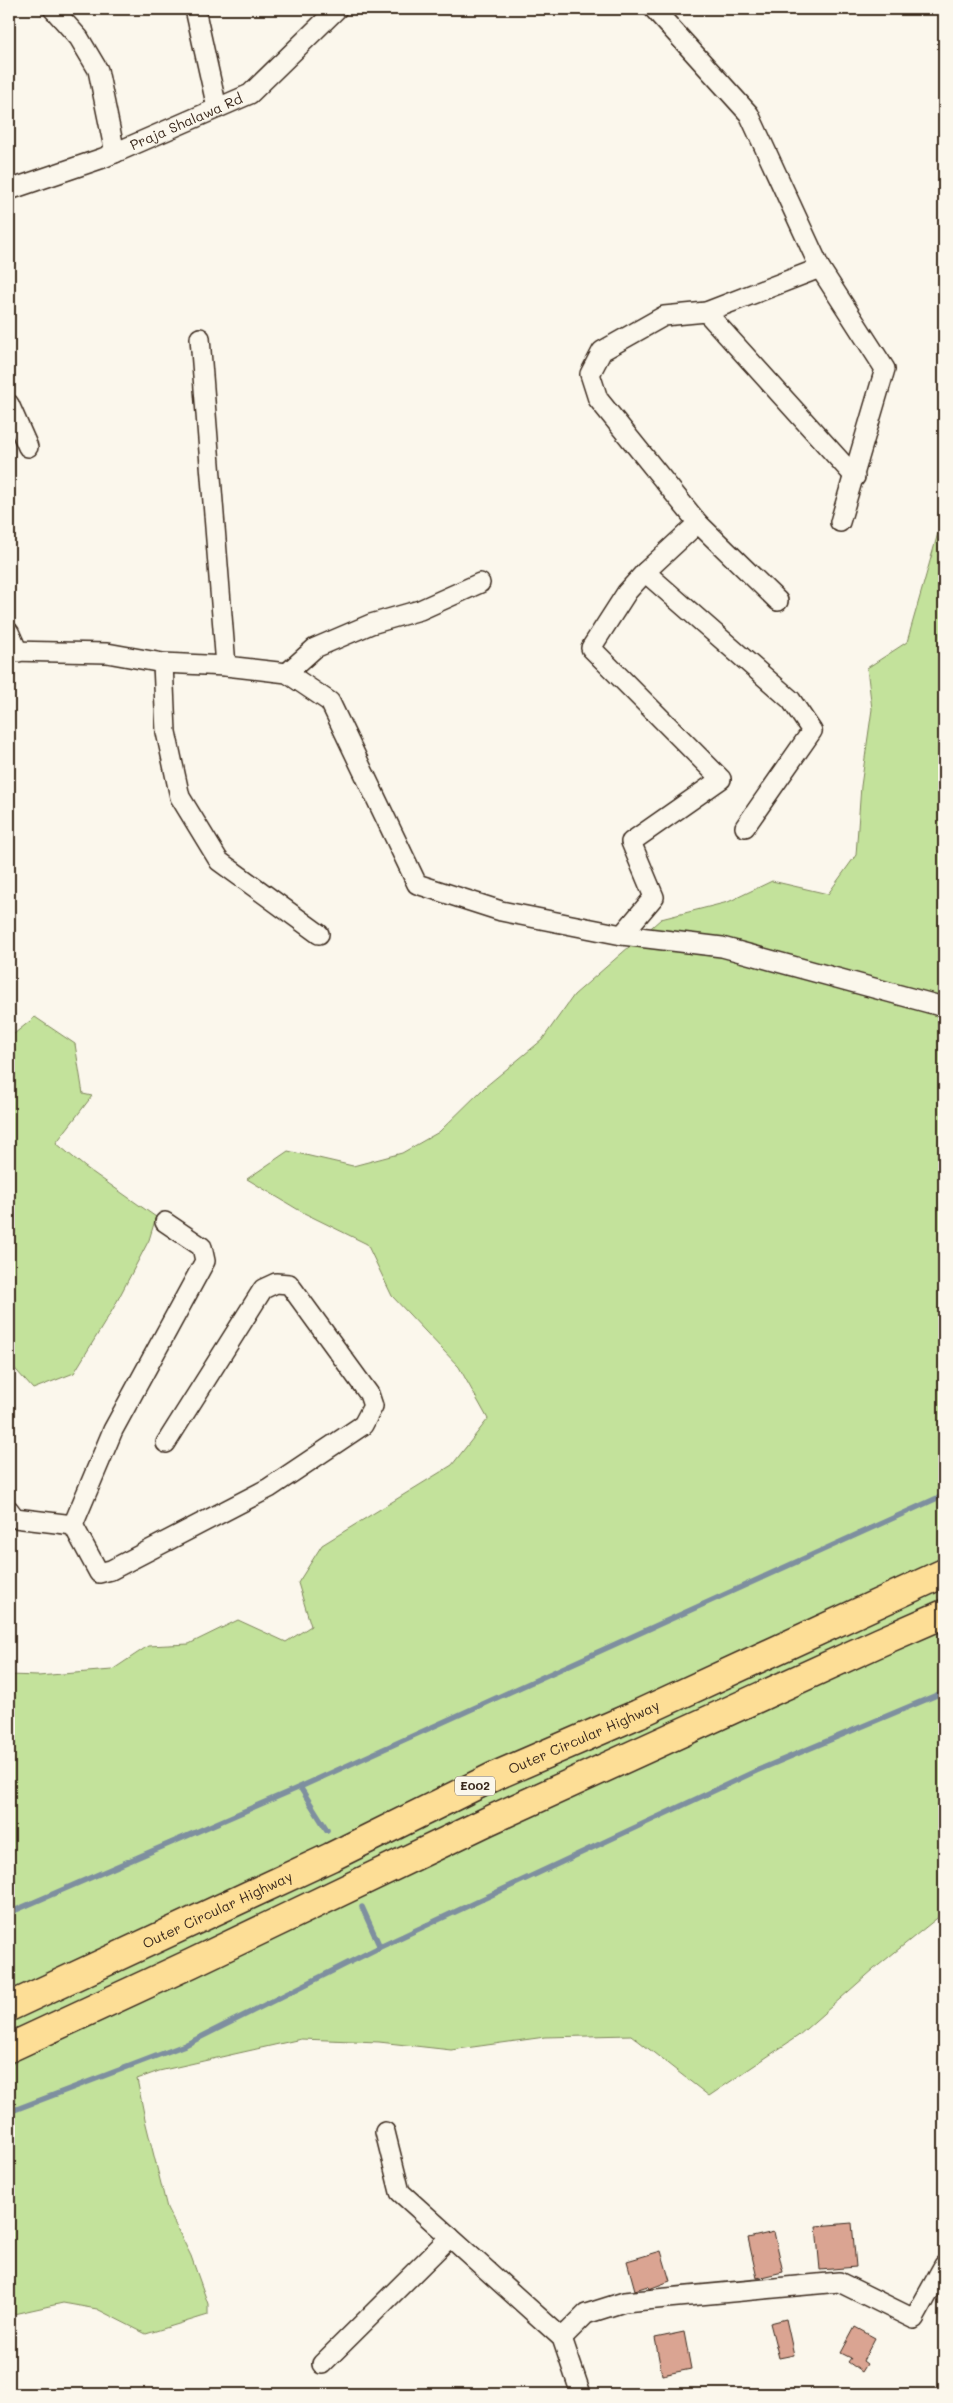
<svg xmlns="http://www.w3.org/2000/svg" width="953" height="2403" font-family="Mali,sans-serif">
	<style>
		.green { fill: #c3e29b; stroke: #7f865c }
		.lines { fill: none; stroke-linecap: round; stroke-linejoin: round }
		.stream { stroke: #7e8f9f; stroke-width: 5.5 }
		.building { fill: #daa492; stroke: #3b2a1e }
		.street-casing { stroke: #3b2a1e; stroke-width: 22 }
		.highway-casing { stroke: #3b2a1e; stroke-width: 31 }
		.street { stroke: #fbf7ec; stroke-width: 19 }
		.highway { stroke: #fdde96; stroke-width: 28 }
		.labels { text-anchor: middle; stroke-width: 4; stroke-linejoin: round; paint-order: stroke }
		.shield { fill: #fbf7ec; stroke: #75685c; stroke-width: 1 }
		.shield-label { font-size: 12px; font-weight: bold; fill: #3b2a1e }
		.street-label { font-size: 14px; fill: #3b2a1e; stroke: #fbf7ec }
	</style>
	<rect width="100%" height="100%" fill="#fbf7ec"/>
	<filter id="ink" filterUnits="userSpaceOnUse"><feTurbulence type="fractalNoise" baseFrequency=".02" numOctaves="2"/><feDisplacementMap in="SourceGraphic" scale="10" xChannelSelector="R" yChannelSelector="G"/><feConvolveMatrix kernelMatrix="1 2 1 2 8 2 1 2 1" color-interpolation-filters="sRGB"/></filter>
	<g filter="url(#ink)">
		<path class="green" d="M944,512V1901L941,1915L874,1969L798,2036L709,2096L631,2035L545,2037L451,2050L379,2042L301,2039L159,2071L137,2079L146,2124L167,2208L191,2256L208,2304V2315L146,2334L97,2309L63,2303L9,2315V1675L38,1676L112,1670L148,1646L189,1644L238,1620L286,1642L311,1626L298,1583L322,1545L452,1465L488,1419L459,1367L392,1296L367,1244L302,1212L247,1179L288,1151L353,1166L402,1153L439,1132L485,1087L542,1040L574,995L661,919L728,902L772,881L828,894L856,855L861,786L872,709L867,668L907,642Z
			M35,1017L75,1044L83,1094L92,1096L56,1143L85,1167L156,1217L149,1240L113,1309L74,1373L33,1389L9,1362V1038Z"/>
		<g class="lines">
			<path class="stream" d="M300,1787L327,1830
				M362,1907L380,1947
				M9,1913L300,1787L944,1495
				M9,2112L185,2045L380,1947L756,1771L944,1692"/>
		</g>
		<path class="building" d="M852,2223L856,2267L820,2270L816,2226Z
			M774,2232L783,2272L757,2278L748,2238Z
			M661,2251L670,2281L649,2289L648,2286L635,2290L627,2261Z
			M786,2319L794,2355L779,2358L770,2323Z
			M855,2327L875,2338L863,2361L867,2364L862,2372L848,2362L851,2358L841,2353Z
			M684,2332L691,2369L662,2375L655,2338Z"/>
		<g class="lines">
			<g class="street-casing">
				<g id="street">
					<path d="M53,9L79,38L98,70L115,153"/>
					<path d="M195,9L217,108"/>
					<path d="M654,9L749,114L820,268L885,369L840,522"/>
					<path id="s1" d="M9,190L103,158L250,94L337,9"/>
					<path d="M706,312L855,477"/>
					<path d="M200,338L226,666"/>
					<path d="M9,404L28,447"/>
					<path d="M645,572L791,700L812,731L745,827"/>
					<path d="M778,601L698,523L598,399L590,374L602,351L664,316L706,312L820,268"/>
					<path d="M9,632L18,652"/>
					<path d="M9,651L107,653L163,663L226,666L287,673L330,702L417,884L501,911L622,935L722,947L944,1007"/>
					<path d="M163,663L166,732L180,797L219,861L319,934"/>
					<path d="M287,673L315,648L371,624L420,610L480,583"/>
					<path d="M622,935L654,897L631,842L721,779L591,648L627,592L645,572L698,523"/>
					<path d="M9,1510L15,1518L73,1525L99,1573L111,1570L269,1488L363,1425L373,1406L369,1394L289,1284L276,1283L263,1289L166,1443"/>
					<path d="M73,1525L113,1430L205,1261L202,1247L165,1222"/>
					<path d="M385,2132L400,2192L562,2338L581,2394"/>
					<path d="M562,2338L586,2314L624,2302L839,2282L914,2319L944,2265"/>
					<path d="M322,2364L450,2237"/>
				</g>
			</g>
			<g class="highway-casing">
				<g id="highway">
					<path id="s2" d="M9,2007L331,1857L495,1776L638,1714L944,1573"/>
					<path d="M9,2048L192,1963L488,1821L880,1642L944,1614"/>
				</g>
			</g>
			<use href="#street" class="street"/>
			<use href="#highway" class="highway"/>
		</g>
	</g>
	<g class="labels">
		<rect class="shield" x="455" y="1776.5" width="40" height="19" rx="4"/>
		<g class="shield-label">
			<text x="475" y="1790">E002</text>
		</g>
		<g class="street-label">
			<text dy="5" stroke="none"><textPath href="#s1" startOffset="190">Praja Shalawa Rd</textPath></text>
			<text dy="5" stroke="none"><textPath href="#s2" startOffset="635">Outer Circular Highway</textPath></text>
			<text dy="5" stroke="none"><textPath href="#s2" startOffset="230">Outer Circular Highway</textPath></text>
		</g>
	</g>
	<rect width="953" height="2403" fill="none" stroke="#fbf7ec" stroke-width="30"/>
	<rect x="15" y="15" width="923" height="2373" fill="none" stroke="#3b2a1e" stroke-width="2" filter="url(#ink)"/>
</svg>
